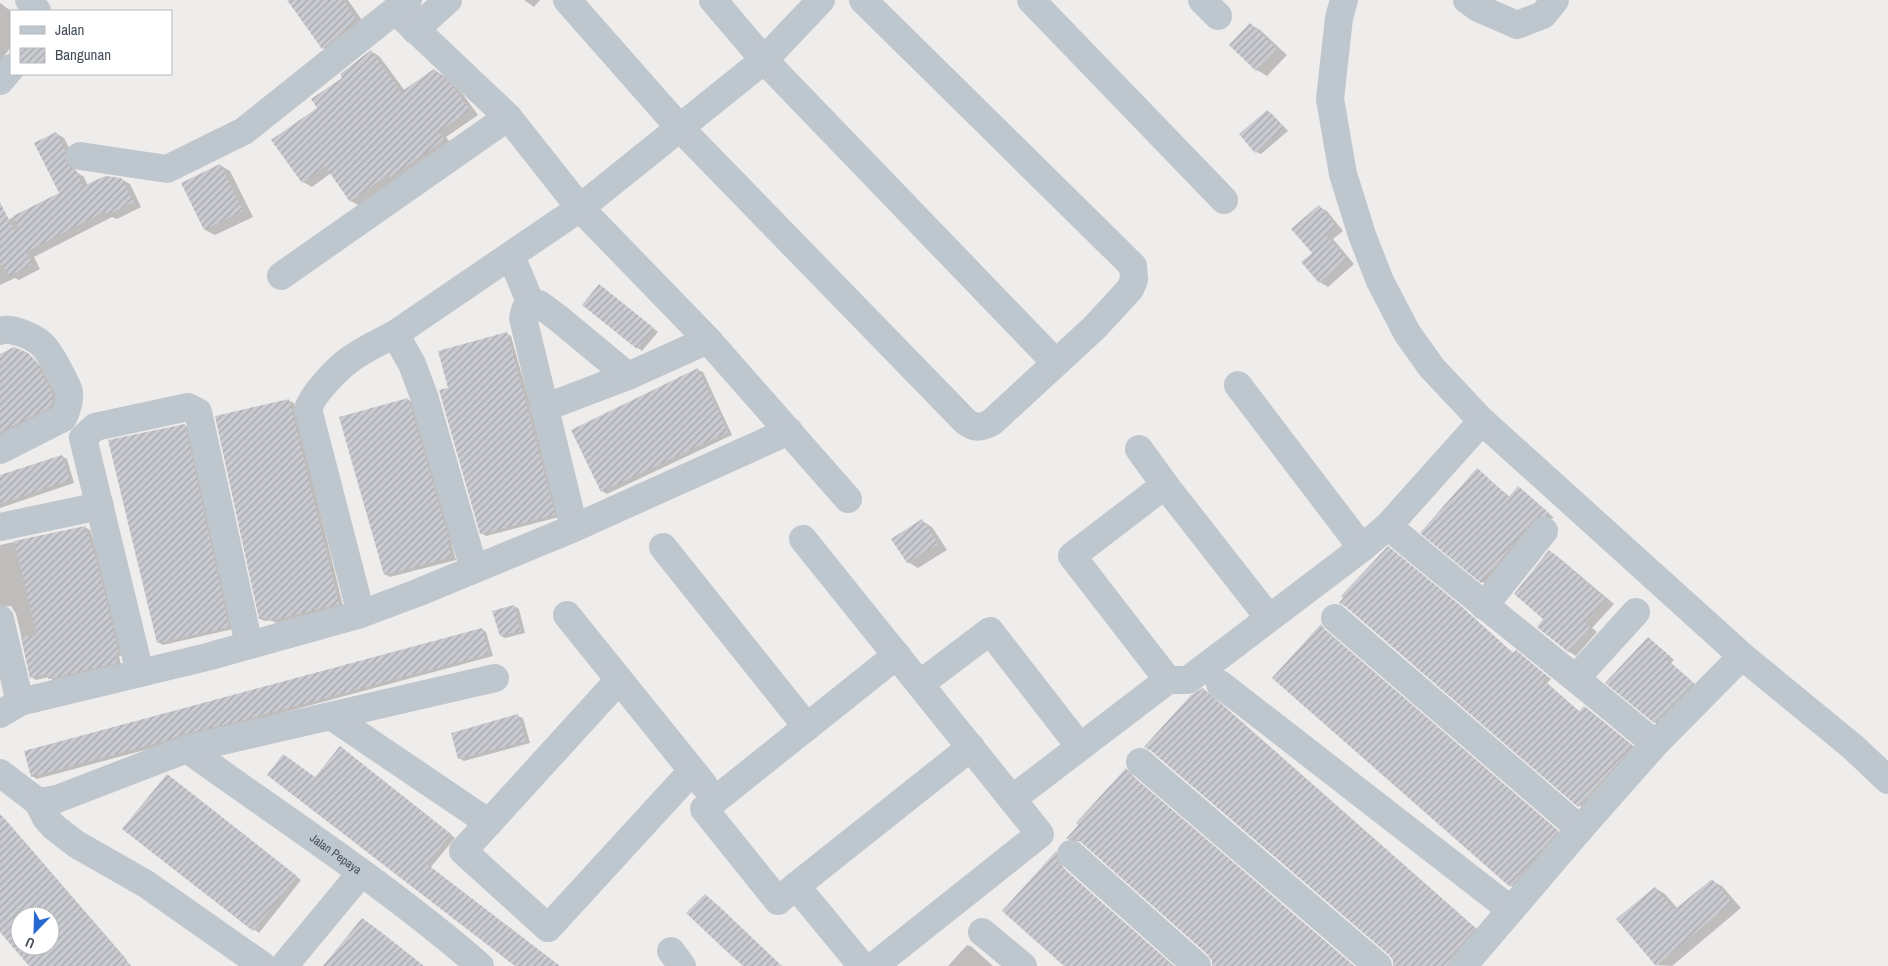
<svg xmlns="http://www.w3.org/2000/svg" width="1888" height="966" font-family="'Archivo Narrow',sans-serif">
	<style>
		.shadow { fill: #0003; fill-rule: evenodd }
		.building { fill: url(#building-hatch); fill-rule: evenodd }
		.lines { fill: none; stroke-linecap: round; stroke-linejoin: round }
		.minor { stroke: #bec6ce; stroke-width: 28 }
		.labels { text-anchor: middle; stroke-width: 4; stroke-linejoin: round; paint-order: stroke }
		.street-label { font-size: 12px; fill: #464f58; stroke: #fff }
	</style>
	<defs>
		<pattern id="building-hatch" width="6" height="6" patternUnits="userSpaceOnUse" patternTransform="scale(1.25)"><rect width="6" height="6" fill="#cacbd1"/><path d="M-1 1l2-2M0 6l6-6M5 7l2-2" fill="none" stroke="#a6a7ac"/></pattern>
	</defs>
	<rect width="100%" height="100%" fill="#efecec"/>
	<path class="shadow" d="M305,0H348L366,26L333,54L323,48Z
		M524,0H540L534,7Z
		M0,3L11,11V47L0,61Z
		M1250,24L1260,30L1287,55L1267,76L1257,70L1230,45Z
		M371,51L380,57L405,91L434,70L444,76L462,93L478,115L446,137L453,146L360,206L351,201L331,173L312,187L303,182L319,109L344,78Z
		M1267,111L1272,114L1288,131L1261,154L1256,152Z
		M56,133L64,138L74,157V168L78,173L84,177L88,186L121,179L130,184L141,207L117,219L112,217L34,257L40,269L19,280L15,278L0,285V224L61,193Z
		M220,165L230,171L253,217L215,235L205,230Z
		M1319,207L1327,211L1343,231L1333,239L1354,264L1328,287L1320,282L1303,262L1314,253Z
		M604,289L658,332L642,351L584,305Z
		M507,334L511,336L541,443L559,517L486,536L481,533Z
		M0,355H27L33,358L42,368L58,398L56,409L0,438Z
		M698,370L703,372L732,435L607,494L602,491Z
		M408,400L413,402L454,544L452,545L456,560L390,577L385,574Z
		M289,401L294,403L343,606L276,623L271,620L265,621L260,619Z
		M184,425L189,428L233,629L163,645L158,642Z
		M62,456L67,459L74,483L0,508V476Z
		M1477,470L1510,497L1518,488L1525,492L1554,518L1545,520L1488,585L1482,582Z
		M922,521L932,527L947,550L918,568L908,562Z
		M85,527L90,530L100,561L123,655L119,656L121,665L54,681L49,677L36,680L31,677L16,614L11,606L0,607V545Z
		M1549,551L1557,556L1614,604L1592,628L1597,632L1576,656L1568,651L1545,619Z
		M514,606L519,609L525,633L505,638L501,636Z
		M1347,606L1465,610L1514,654L1520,655L1551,679L1547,683L1580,712L1584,707L1589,710L1637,749L1584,809Z
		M1321,626L1562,834L1516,888L1511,886Z
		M482,629L486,632L493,656L37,779L32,776Z
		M1648,638L1674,660L1671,663L1697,686L1659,725L1655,722Z
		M1208,692L1479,931L1452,966H1394V961Z
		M518,716L523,718L530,743L464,761L459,758Z
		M345,751L455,838L430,868L549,966H516L315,779Z
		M1126,769L1130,772L1135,778L1354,966H1213V961L1208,954L1080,841H1072L1068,839Z
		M172,778L301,880L259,933L124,829Z
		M0,815L4,818L127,960L120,966H31L0,930ZM20,916H50V946H20Z
		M1056,852L1060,855V862L1065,870L1174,966H1066L1003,911Z
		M1712,881L1722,886L1741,908L1672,966L1657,965L1655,888L1665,894L1678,909Z
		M967,945L972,947L993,966H948Z"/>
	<path class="building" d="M287,0H343L357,20L322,49Z
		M1250,23L1277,49L1256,71L1229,45Z
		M371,50L401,92L434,69L453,86L470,110L438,132L444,140L390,178L387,175L350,202L325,166L302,183L271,140L317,108L311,99L342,78L340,74Z
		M1267,110L1284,128L1255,153L1239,134Z
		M56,132L65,151L66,162L70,168L75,170L83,186L105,176L121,178L134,202L107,215L105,211L26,252L32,264L9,276L3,264L0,266V202L14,230L19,228L13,216L59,193L34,143Z
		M220,164L243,211L204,230L181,183Z
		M1319,205L1336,226L1326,235L1347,259L1319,283L1301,262L1312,253L1291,229Z
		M599,284L654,328L637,349L582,305Z
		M507,332L536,440L555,515L480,534L439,390L448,388L438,351Z
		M14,347L28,353L35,360L51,390L53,399L51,407L0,432V354Z
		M698,368L728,432L601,492L571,430Z
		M408,398L450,542L448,543L452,557L384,575L339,417Z
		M289,399L339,604L270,621L269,617L259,619L215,416Z
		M185,424L229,627L157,643L108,440Z
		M62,455L70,480L0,504V475Z
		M1477,468L1509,497L1518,486L1549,513L1547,516L1538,517L1532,521L1481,583L1420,533Z
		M922,519L938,544L907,563L891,539Z
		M85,526L96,558L119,653L115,654L117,663L48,679L47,674L30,678L21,638L37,634L14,541Z
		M1388,546L1461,606L1513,653L1516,650L1547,676L1543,680L1579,712L1584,706L1633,746L1578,807L1345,606L1339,603L1343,598L1341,596Z
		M1549,550L1606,599L1585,623L1590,627L1568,652L1537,627L1543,619L1514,594Z
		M514,605L521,631L500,636L492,611Z
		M1321,624L1325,630L1558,831L1510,887L1272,678Z
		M482,628L489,654L244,720L183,734L165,741L31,777L24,751Z
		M1648,637L1670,656L1667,660L1694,683L1654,723L1605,683Z
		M1203,688L1475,928L1451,956L1448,966H1393V960L1388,954L1150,750L1144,747L1191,695Z
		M518,714L526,741L458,759L451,733Z
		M340,746L451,834L427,864L560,966H515L267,775L283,754L315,777Z
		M1126,768L1130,774L1354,966H1212V961L1207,954L1081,842L1074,839H1066L1078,825L1076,823Z
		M167,774L297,876L253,931L122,829Z
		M0,814L29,847L131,966H29L0,932ZM20,916H50V946H20Z
		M1056,851V858L1061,866L1173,966H1064L1002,911Z
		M1712,879L1732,902L1656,966L1616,919L1655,887L1674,910Z
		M705,894L723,910L782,966H743L723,948L686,913Z
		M362,918L381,932L424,966H323Z"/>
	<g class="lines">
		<g class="minor">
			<path d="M29,0L37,11"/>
			<path d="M567,0L679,127L965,421C975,429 981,428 992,422L1094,328L1119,301L1130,289L1134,280L1133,266L863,0"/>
			<path d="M713,0L764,60L1056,363"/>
			<path d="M1031,0L1224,200"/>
			<path d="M1202,0L1218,16"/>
			<path d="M1344,0L1339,18L1330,99L1343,174L1362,235L1380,281L1407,333L1432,368L1482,421L1742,656L1853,747L1888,780"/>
			<path d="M1467,0L1478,8L1517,25L1543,15L1555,0"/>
			<path d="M396,11L508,117L580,208L708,340L848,499"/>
			<path d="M415,30L448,0"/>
			<path d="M0,81L11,68"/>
			<path d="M80,156L167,169L244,131L408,0"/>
			<path d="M511,256L531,304"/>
			<path d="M281,276L508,117"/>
			<path d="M0,331C11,326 38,338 45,348C50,353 68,386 69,392C70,401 67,410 63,418L0,450"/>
			<path d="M395,334L580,208L764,60L821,0"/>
			<path d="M1238,385L1362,548"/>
			<path d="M544,408L628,376L708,340"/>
			<path d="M1482,421L1388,526C1476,600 1567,670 1655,744"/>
			<path d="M1139,449L1165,485"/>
			<path d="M0,527L100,506"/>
			<path d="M574,528L523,318L525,310L531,304H539L558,318L628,376"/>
			<path d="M803,539L1040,834L874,966"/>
			<path d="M663,547L807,727"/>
			<path d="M1484,606L1544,531"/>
			<path d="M361,614L308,409C312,395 336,370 348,361C362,350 380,342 395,334L412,364L424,396L474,569"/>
			<path d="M567,615L704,785"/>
			<path d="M1335,618L1580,829"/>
			<path d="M0,619L20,702"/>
			<path d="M140,673L83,438L95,427L188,407L198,412L249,645"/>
			<path d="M1576,678L1636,612"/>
			<path d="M619,680L463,851L548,928L692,771"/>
			<path d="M1168,680L1072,556L1165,485L1269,618"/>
			<path d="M920,684L990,631L1080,747"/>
			<path d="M1220,684L1511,910"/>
			<path d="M0,714L20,702L207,657L361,614L417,593L574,528L789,431"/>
			<path d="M331,716L489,823"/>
			<path id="s1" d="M187,749C286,820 389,887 480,966"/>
			<path d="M1140,762L1378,966"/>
			<path d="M0,773L38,802"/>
			<path d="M1012,799L1168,680H1188L1362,548L1388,526"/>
			<path d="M1071,854L1197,966"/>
			<path d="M796,886L778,901L704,809L897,655"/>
			<path d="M982,932L1023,966"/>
			<path d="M671,951L682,966"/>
			<path d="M263,966L146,884L76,844L54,827L46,818L38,802L57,799L187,749L495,678"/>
			<path d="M284,966L361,873"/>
			<path d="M862,966L796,886L971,747"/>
			<path d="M1463,966L1580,829L1655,744L1742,656"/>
		</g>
	</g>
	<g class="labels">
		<g class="street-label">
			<text dy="4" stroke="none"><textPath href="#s1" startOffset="182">Jalan Pepaya</textPath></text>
		</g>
	</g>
	<rect x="10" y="10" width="162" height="65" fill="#ffffff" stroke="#b5b9bc"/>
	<rect x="20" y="26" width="25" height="8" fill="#bec6ce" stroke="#b5b9bc"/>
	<text x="55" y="35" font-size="15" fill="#464f58">Jalan</text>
	<rect x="20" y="48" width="25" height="15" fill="url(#building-hatch)" stroke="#b5b9bc"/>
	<text x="55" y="60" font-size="15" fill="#464f58">Bangunan</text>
	<g transform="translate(35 931) rotate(203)"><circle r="24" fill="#ffffff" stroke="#b5b9bc"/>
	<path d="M0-4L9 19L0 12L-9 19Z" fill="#2569d0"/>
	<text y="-8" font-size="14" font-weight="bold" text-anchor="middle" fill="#464f58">U</text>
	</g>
</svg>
